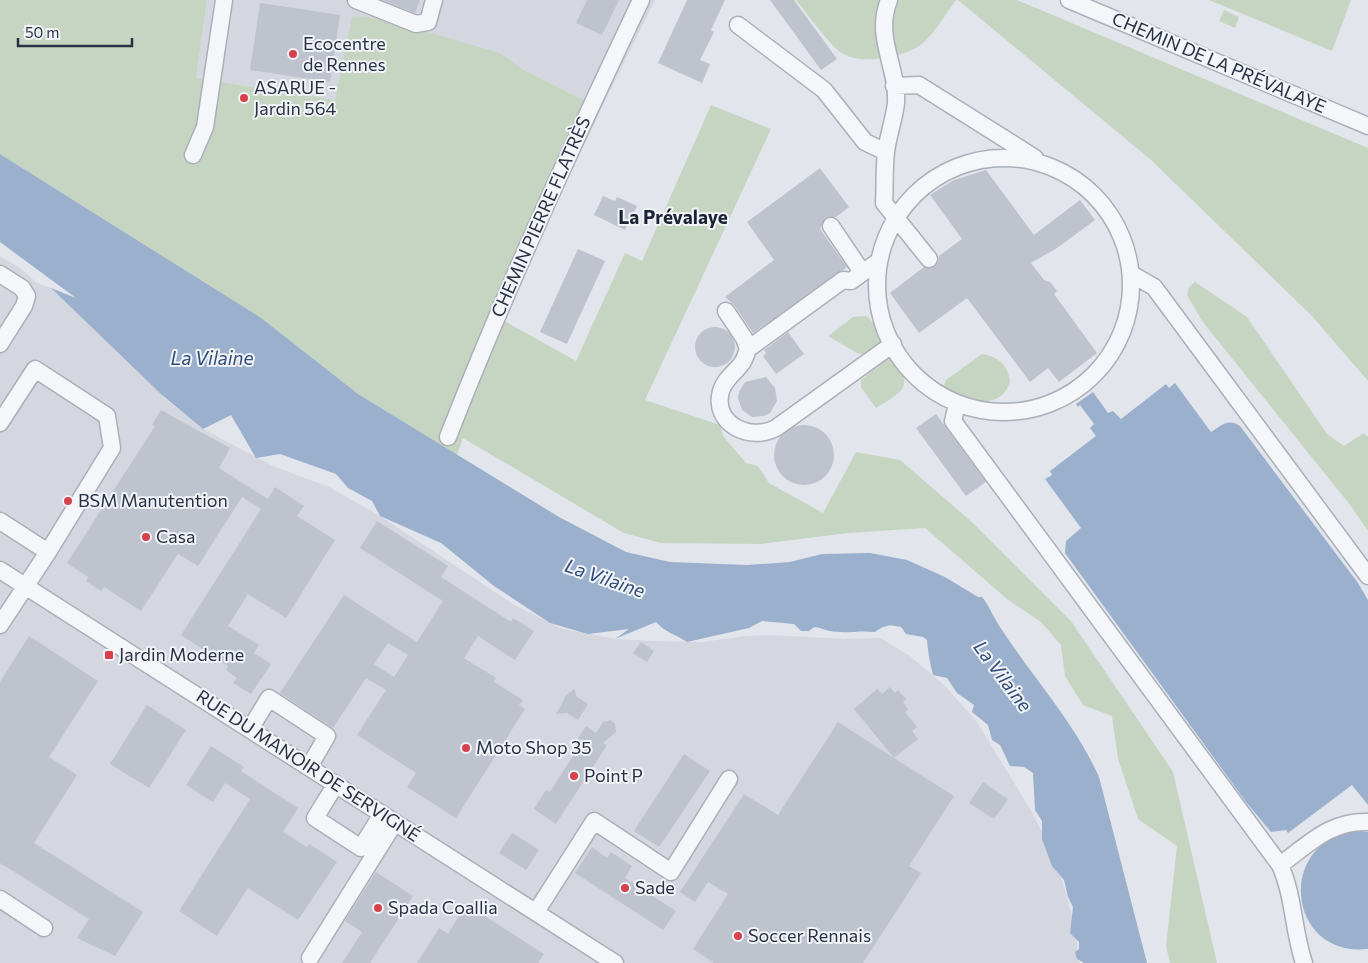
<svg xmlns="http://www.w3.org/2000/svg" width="1368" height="963" font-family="Commissioner,sans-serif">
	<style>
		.built { fill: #d4d7e0 }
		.green { fill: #c6d5c2 }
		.water { fill: #9bb0cd }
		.building { fill: #bfc3ce; fill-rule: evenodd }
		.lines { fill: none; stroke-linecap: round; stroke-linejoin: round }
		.minor-casing { stroke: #aaafb9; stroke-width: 19 }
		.minor { stroke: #f5f6f9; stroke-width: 16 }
		.poi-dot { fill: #d6414d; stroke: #f2f4f8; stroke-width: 2 }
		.labels { text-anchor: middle; stroke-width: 4; stroke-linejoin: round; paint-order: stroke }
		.poi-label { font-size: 18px; fill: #293144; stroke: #f2f4f8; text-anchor: start }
		.street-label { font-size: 18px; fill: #293144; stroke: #f2f4f8 }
		.neighbourhood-label { font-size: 19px; font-weight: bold; fill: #1b2235; stroke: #f2f4f8 }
		.water-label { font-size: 19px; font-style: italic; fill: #304c7a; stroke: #f2f4f8 }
	</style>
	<rect width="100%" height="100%" fill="#e2e5eb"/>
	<path class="built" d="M207,0H655L601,109L522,69L500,53L352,16L335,100L196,78Z
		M0,256L20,268L37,283L51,288L155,380L164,398L203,429L275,467L329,487L380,516L513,604L560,628L615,639L651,641L702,642L746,636L771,635L845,639L880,638L910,656L944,685L977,722L1033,814L1058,866L1077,934V956L1080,963H0Z"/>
	<path class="green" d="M0,0H207L196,78L335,100L352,16L383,19L500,53L522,69L601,109L501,319L576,361L625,253L642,261L711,105L771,129L645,400L720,425L723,436L746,463L758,466L769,483L823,513L856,452L900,460L973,523L1071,621L1173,772L1217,963H1170L1166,946L1177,846L1138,819L1118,759L1112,716L1083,705L1065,676L1061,645L1041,622L1007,599L925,528L848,533L761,544L661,543L624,533L463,438L457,455L358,394L167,259L0,154Z
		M796,0H956C946,14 936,31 923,43C907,57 860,66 842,53C831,47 806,12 796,0Z
		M958,0H1017L1368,148V381L1312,316L1151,160Z
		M1209,0H1351L1332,51Z
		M1224,10L1239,17L1235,28L1219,21Z
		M1195,282L1247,317L1327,434L1344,446L1364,433L1368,437V531L1351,506L1202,321L1187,295L1189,287Z
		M866,316C874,321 885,339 878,348C875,350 871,353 868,355L857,353L828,336L853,317Z
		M982,354C998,357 1008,364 1010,382C1008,386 1006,392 1002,395C987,408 956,399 943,387L946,380Z
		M890,357C894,360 897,365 900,370C914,390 891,398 876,408L861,387V380Z"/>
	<path class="water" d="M0,154L261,318L358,394L559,517L626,552L670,562L747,565L790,562L822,554L870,553L907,560L945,577L978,597H982C990,607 994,619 1002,630C1034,679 1075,723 1099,777L1147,963H1084L1077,959L1075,952L1079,949V942L1070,933L1073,907L1068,897L1064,880L1052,866L1042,839V821L1035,810L1033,773L1024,767L1010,766L1000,745L992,740L988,725L972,712L974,705L957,693L947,678L933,675C930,663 928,653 927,640L923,637L906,634L901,627C889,624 884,625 875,632C859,630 845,634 830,631C824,630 820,627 814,627L809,631H801L794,624L762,621L749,628L687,642C675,634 666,633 656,622L615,639L629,629L588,634L550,623L494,586L441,543L380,516L372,501L348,488L336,474L280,454L256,458L231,415L203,429L162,395L51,288L76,298L0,242Z
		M1175,383L1211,432C1222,425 1228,418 1240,426L1358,583L1368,600V805L1352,785L1288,833L1286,830L1271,832L1246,802L1065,553L1066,541L1081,528L1045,479L1052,475L1050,471L1096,436L1090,428L1094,424L1080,405L1078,407L1076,404L1093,392L1108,413L1113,411L1121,419L1166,384L1169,388Z
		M1358,831L1368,832V949C1286,958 1275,839 1358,831Z"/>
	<path class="building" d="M383,0H420L415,13Z
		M587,0H619L602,35L576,23Z
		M687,0H725L711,30L714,32L700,60L710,64L702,83L658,63Z
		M770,0H794L837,59L821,70Z
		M260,3L340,15L330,82L250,70Z
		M820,168L849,207L836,217L825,218L820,229L847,267L753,333L734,305L725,297L774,260L747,222Z
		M986,170L1034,235L1080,200L1095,220L1057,248L1031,263L1044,280L1050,282L1057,291L1054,294L1097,353L1059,382L1048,368L1030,382L967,298L919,333L890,293L924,267H935L938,262L939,256L962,239L930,195L954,180Z
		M603,196L615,201L617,197L637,206L625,230L594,215Z
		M578,249L605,261L567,344L540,332Z
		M695 347a20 20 0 1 1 40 0a20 20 0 1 1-40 0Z
		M788,332L804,354L776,374L763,356L766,353L764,350Z
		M766,377L775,388L777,401L770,413L764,416L752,417L742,410L738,398L739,392L745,382Z
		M161,410L230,448L219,468L268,499L275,487L304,506L297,516L335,540L286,618L248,594L228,626L259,645L254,653L271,664L251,694L233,683L237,678L226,670L228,666L181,635L261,509L242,497L198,566L178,554L141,611L104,587L101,591L86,581L88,577L67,563L155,426L152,425Z
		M936,414L986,482L966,496L916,428Z
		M774 455a30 30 0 1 1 60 0a30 30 0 1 1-60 0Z
		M377,521L448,566L441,577L511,622L513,618L534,631L515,660L478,636L464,658L496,678L494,682L523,700L519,705L525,709L456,818L407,787L416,773L357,735L386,690L366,678L333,728L280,693L344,595L417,642L443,601L360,548ZM388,643L408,655L394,677L374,664Z
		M29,636L98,681L49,757L77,775L34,843L143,912L115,956L77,938L89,919L0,863V682Z
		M641,642L654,651L647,662L633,653Z
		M890,687L895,693L898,690L906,699L903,702L908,709L905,712L917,727L912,731L918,739L894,758L954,796L909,866L921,873L863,963H714L693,949L728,894L708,882L695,902L680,892L744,794L778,815L838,722L894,758L854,709L877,689L882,694Z
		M574,689L577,697L588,704L578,720L567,713L556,714L566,696Z
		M147,705L186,730L149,788L110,764Z
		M611,720L615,724L616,732L603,743L607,745L556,824L534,809L546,790L550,792L571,759L581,742L577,740L586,726L596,733L603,722Z
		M211,746L244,767L241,771L298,808L283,832L307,847L309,844L337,862L298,920L248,888L217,936L179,911L250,799L225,783L213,802L186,785Z
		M684,754L710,771L659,847L634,831Z
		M983,782L1008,799L994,819L969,803Z
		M512,833L539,850L526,870L499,853Z
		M592,847L607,858L611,852L632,866L625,878L676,911L663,930L575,873Z
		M376,872L413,896L370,963H342L362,932L345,921Z
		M466,904L544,954L538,963H417L439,928L448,934Z"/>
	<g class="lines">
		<g class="minor-casing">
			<path id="minor" d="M356,0L416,24L428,22L434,0
				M889,0C874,38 898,66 896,103C894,120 888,136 886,152C884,169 885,186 884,203L929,259
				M1069,0L1368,126
				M738,25L824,90L865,142L886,152
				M894,86L919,85L1035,158
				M193,155L205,127L224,0
				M877 285a127 127 0 1 1 254 0a127 127 0 1 1-254 0Z
				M831,226L862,272
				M0,274L22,288L27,296L24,306L0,344
				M1133,275L1154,287L1368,576
				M726,311L744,338L748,349C746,354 745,359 742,363C735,373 725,378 721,391C712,424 750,442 776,428L893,344
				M748,349L843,280L851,281L876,263
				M957,404L953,421L1280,865C1294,896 1293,930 1304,963
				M0,423L35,369L107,416L112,448L48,552
				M448,437C506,288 573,144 641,0
				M0,521L48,552L0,625
				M0,570L615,963
				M250,729L269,698L327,736L309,767
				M336,784L315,818L361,848L382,814
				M1280,865C1309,844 1331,820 1368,822
				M0,899L44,928
				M536,912L594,821L671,872L729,779
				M310,958L395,822"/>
		</g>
		<use href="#minor" class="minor"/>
	</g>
	<g class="poi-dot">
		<circle cx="293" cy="54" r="5"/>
		<circle cx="244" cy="98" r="5"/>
		<circle cx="68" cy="501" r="5"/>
		<circle cx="146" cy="537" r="5"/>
		<rect x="104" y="650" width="10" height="10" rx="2.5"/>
		<circle cx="466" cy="748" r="5"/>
		<circle cx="574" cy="776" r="5"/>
		<circle cx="625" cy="888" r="5"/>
		<circle cx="378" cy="908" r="5"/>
		<circle cx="738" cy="936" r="5"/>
	</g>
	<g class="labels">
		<g class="poi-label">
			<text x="303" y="50">Ecocentre<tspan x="303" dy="21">de Rennes</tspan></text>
			<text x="254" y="94">ASARUE -<tspan x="254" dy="21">Jardin 564</tspan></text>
			<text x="78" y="507">BSM Manutention</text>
			<text x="156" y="543">Casa</text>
			<text x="119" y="661">Jardin Moderne</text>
			<text x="476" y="754">Moto Shop 35</text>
			<text x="584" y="782">Point P</text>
			<text x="635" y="894">Sade</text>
			<text x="388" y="914">Spada Coallia</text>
			<text x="748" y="942">Soccer Rennais</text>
		</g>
		<g class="street-label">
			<text transform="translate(1219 63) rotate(23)" y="6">CHEMIN DE LA PRÉVALAYE</text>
			<text transform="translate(541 217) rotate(-66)" y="6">CHEMIN PIERRE FLATRÈS</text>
			<text transform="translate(308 766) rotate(33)" y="6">RUE DU MANOIR DE SERVIGNÉ</text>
		</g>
		<g class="neighbourhood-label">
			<text x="673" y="224">La Prévalaye</text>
		</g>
		<g class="water-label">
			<text x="212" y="365">La Vilaine</text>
			<text transform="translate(605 578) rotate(19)" y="7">La Vilaine</text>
			<text transform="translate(1003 676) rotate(53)" y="7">La Vilaine</text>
		</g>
	</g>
	<path d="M18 38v8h114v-8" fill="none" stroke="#293144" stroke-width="2.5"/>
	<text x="25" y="38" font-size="15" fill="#293144" stroke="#f2f4f8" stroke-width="4" paint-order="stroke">50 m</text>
</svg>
